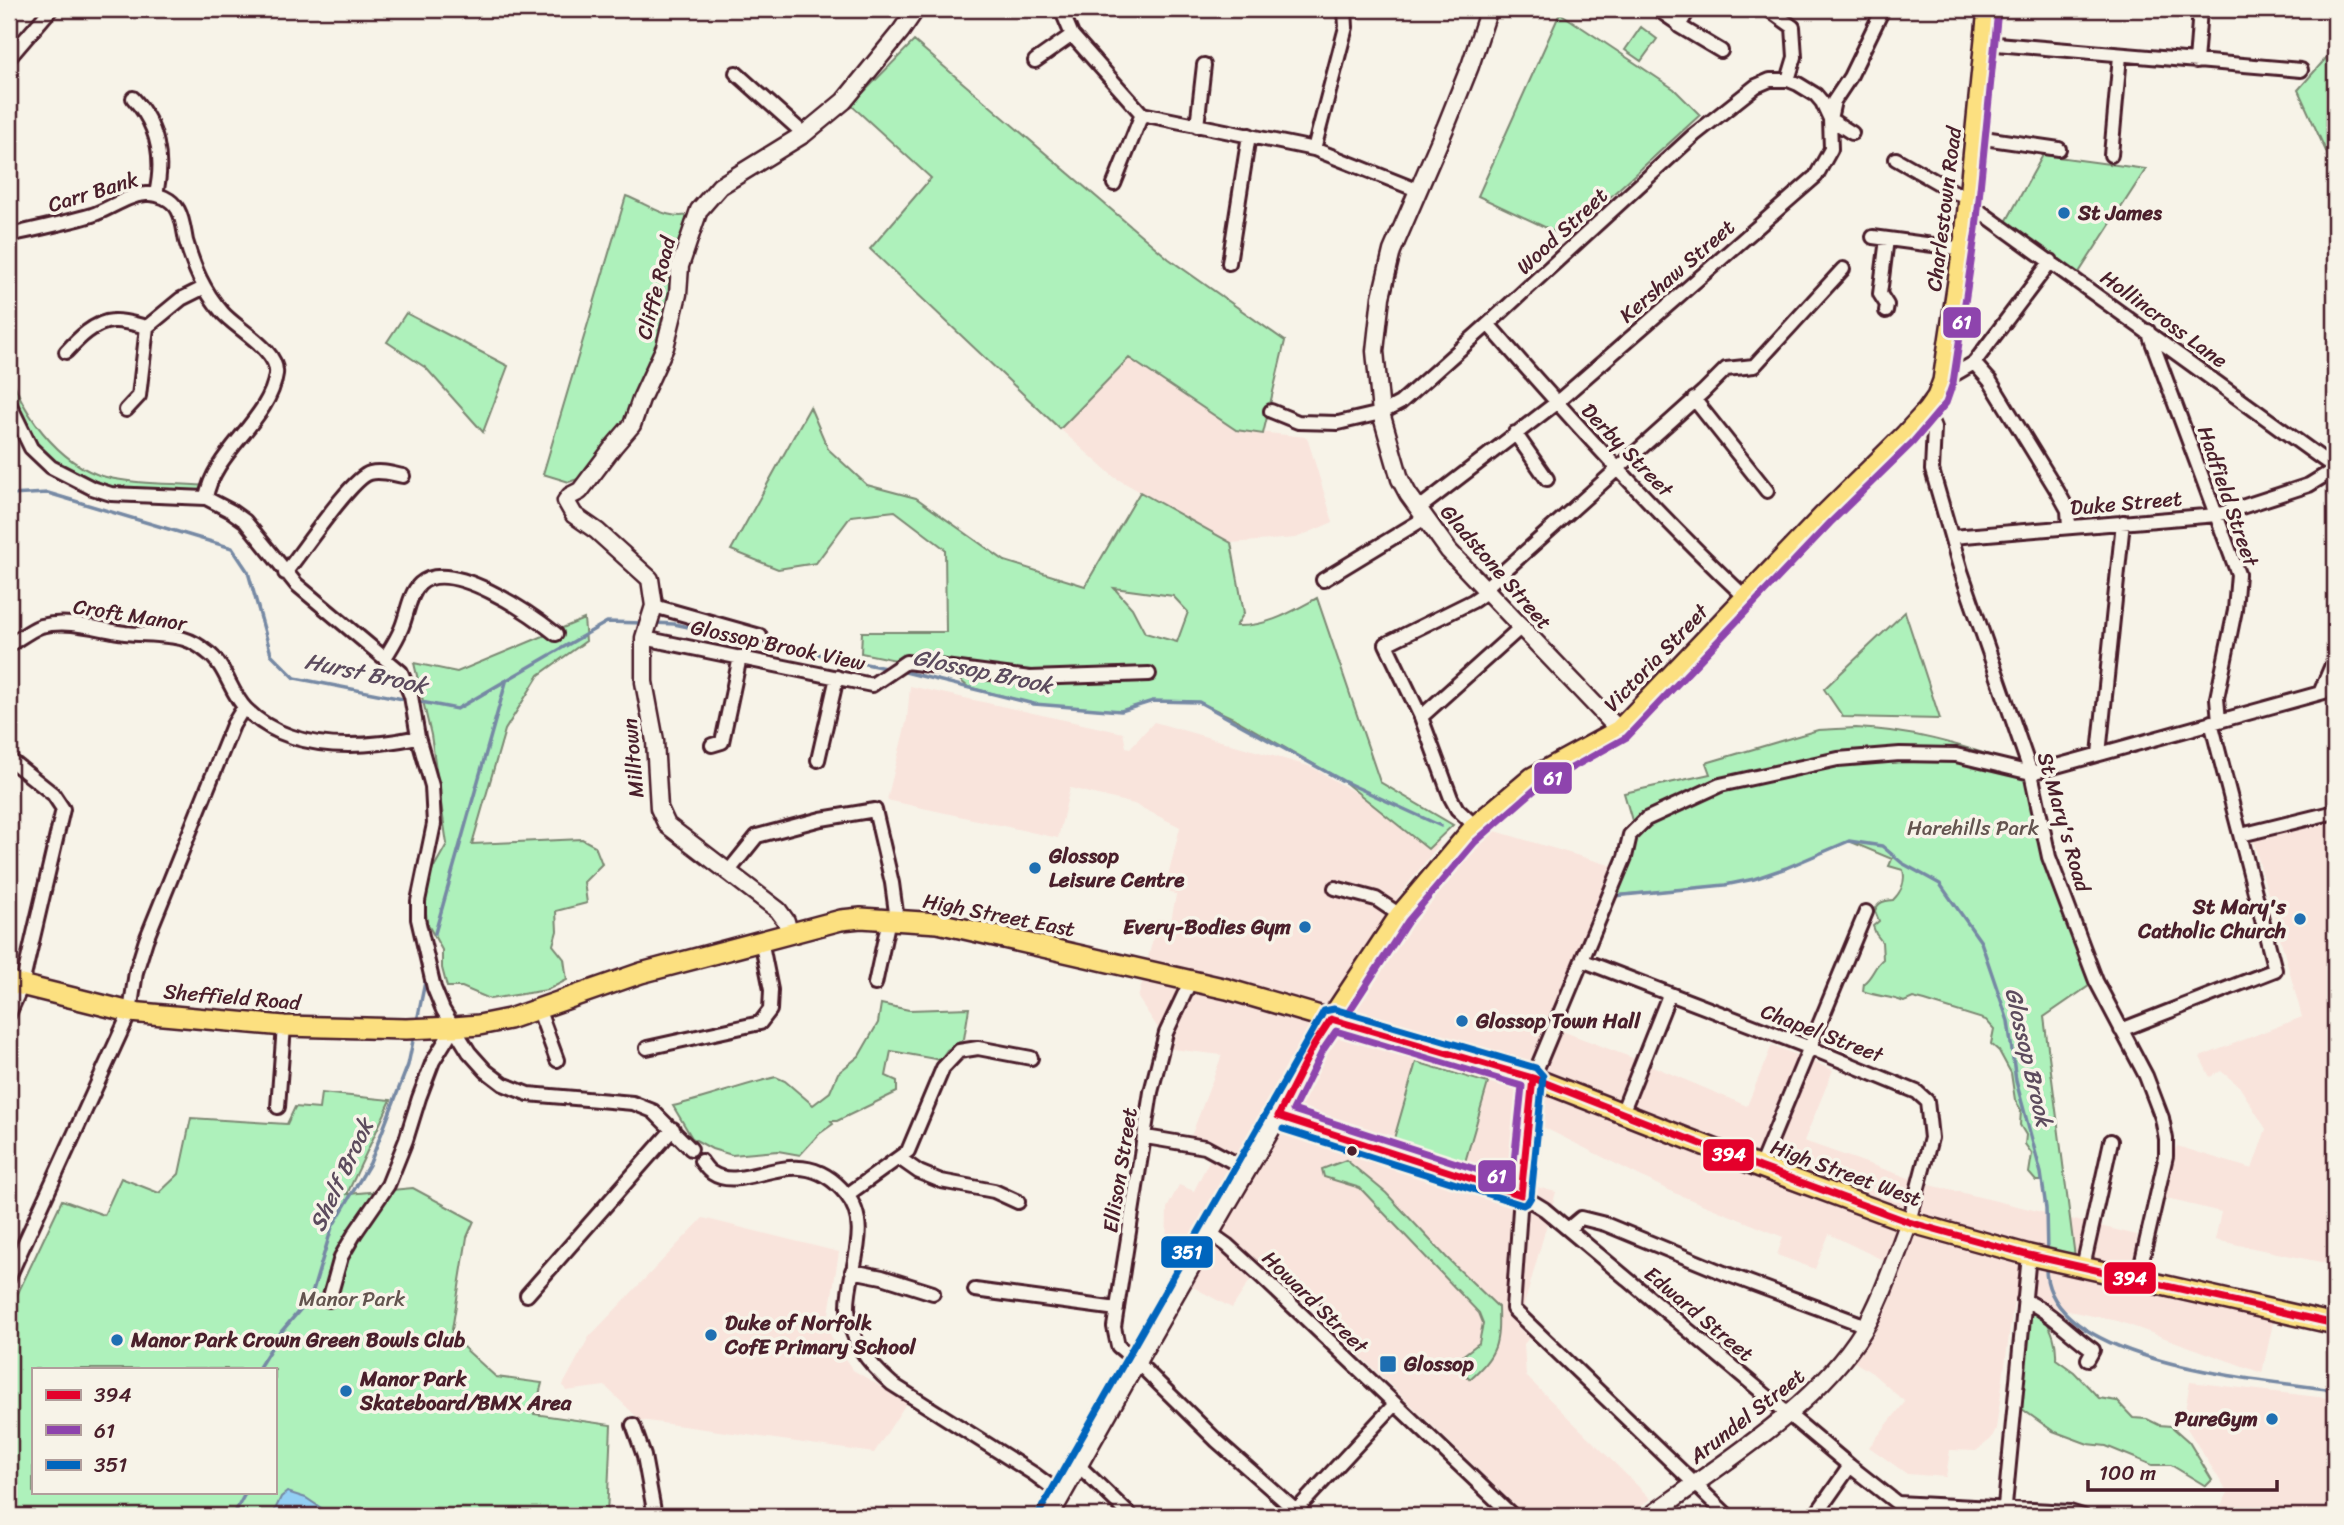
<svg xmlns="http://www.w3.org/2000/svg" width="2344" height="1525" font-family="Sriracha,sans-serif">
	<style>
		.built { fill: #f9e4dc }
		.green { fill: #aef1bb; stroke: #7c8873; stroke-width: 2; fill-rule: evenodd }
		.water { fill: #93cff4; stroke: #7689a4; stroke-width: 2 }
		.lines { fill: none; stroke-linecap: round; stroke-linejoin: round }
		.stream { stroke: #7689a4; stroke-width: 3.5 }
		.minor-casing { stroke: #4a1f2b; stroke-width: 18 }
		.tertiary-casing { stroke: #4a1f2b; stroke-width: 21 }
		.secondary-casing { stroke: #4a1f2b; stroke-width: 23 }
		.primary-casing { stroke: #4a1f2b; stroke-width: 24 }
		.minor { stroke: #f7f3e8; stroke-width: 12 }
		.tertiary { stroke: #f7f3e8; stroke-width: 16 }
		.secondary { stroke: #f7f3e8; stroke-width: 18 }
		.primary { stroke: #fce080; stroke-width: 19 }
		.rail { stroke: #4a1f2b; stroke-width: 3.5; stroke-dasharray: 10 5; stroke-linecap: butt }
		.bus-1-casing { stroke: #f7f3e8; stroke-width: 12 }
		.bus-2-casing { stroke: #f7f3e8; stroke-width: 12 }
		.bus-3-casing { stroke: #f7f3e8; stroke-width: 12 }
		.bus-1 { stroke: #e4002b; stroke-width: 7 }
		.bus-2 { stroke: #8e44ad; stroke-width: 7 }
		.bus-3 { stroke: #0065bd; stroke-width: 7 }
		.poi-dot { fill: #1f6fb2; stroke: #f7f3e8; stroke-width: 2.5 }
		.bus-dot { fill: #4a1f2b; stroke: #f7f3e8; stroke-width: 2.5 }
		.labels { text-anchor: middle; stroke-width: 7; stroke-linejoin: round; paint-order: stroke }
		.street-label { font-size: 21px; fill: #4a1f2b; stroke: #f7f3e8 }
		.poi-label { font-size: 21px; font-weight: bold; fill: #4a1f2b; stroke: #f7f3e8; text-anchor: start }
		.park-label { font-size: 21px; fill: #63544f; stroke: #f7f3e8 }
		.water-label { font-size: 23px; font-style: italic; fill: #5c4b5d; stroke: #f7f3e8 }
		.line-badge { stroke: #f7f3e8; stroke-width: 2.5 }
		.badge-label { font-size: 19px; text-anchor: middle; font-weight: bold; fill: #fff }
	</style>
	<rect width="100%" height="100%" fill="#f7f3e8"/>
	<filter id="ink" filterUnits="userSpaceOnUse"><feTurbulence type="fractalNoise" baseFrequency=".0143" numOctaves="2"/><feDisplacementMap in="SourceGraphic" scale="14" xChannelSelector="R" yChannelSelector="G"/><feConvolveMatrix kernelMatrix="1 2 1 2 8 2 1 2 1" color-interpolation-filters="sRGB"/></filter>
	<g filter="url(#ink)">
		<path class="built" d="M1129,358L1236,430L1307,437L1333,522L1296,538L1231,543L1114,477L1060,429Z
			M910,686L1123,733L1126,747L1130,748L1154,722L1312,767L1440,843L1397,898L1415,912L1492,830L1613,866L1549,1026L1643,1062L1747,1106L1772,1045L1833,1070L1804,1141L1926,1184L2137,1235L2134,1280L2275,1314L2262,1373L2118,1321L2014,1300L1996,1429L1991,1439L1976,1451L1950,1450L1946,1477L1907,1474L1869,1447L1905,1402L1872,1373L1845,1356L1893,1265L1829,1234L1815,1269L1777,1255L1783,1237L1672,1192L1529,1120L1522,1183L1556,1192L1518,1327L1529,1338L1524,1344L1526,1376L1651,1499L1626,1516H1526L1325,1322L1326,1315L1304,1302L1268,1267L1251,1279L1232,1308L1180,1280L1189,1267L1166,1253L1167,1208L1179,1185L1194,1191L1213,1153L1188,1144L1222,1055L1172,1049L1138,998L1158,919L1171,921L1176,895L1165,889L1180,827L1134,804L1070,788L1058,838L887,800L907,719Z
			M2335,820V1265L2215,1240L2221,1212L2163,1198L2173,1154L2177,1146L2252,1169L2266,1129L2239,1086L2221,1071L2210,1077L2200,1057L2302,1017L2253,840Z
			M703,1218L839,1252L828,1320L830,1334L838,1349L853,1370L907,1402L874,1453L640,1420L605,1386L566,1391L563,1385L589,1337Z
			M2190,1382L2335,1399V1516H2215L2228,1493L2183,1422Z"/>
		<path class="green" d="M1560,13L1674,89L1700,115L1566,237L1478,196Z
			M1641,27L1657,39L1641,61L1625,50Z
			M914,41L1169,259L1285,341L1263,434L1236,430L1129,358L1060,429L870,249L931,178L851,105Z
			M2335,48V171L2298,90Z
			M2043,155L2146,169L2078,274L2006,222Z
			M626,196C648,204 669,222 692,214L665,328L627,420L578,479L569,482L543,474Z
			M406,313L508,366L483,432L426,368L387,342Z
			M9,363C15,407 61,467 106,477C139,485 174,483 208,486L206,498L92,488L31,448L9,403Z
			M810,407L828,449L867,485L916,498L1005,561L1085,586L1140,492L1231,543L1244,613L1236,626C1267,627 1291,612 1317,598L1380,782L1453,825L1428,849L1343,781L1233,718L1199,702L1153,701L1121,711L1034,704L968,687L950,671L861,653L862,632H946L945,549L895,511L851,516L816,563L778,569L731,550ZM1114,588L1173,596L1188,612L1177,642L1145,633L1132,608Z
			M1905,612L1940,719L1843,717L1824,689Z
			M584,619L586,641L539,675L505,730L472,844L582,839L595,846L602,864L584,882L587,903L556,911L557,931L553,945L564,959L567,980L547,990L490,999L462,987H447L442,968V950L427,923L424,892L434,867L447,844L431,735L414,663L457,672Z
			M1856,728C1909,730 1958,744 2008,761L1955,749L1902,747L1836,753L1715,781L1633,824L1624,793L1710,774L1706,763L1818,730Z
			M1926,755L2031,773L2049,857L2096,981L2044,1017L2075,1257L2047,1251L2046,1208L2042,1181H2036L2029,1173L2032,1154L2025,1144L2026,1135L2020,1125L2021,1110L2015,1100L2011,1073L1999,1051L1991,1044L1994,1029L1986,1020L1925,1001L1913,998L1904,1002C1891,996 1877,997 1863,991L1864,983C1873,976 1874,966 1883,959L1882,942L1876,934L1873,926L1879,921L1875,911C1878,902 1883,901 1893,900C1901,892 1906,881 1903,870L1889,866L1892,859L1849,841L1786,868L1754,879L1725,885L1608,896L1630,835L1668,808L1779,771Z
			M881,1004L909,1010L969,1008L964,1039L947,1050L940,1060L891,1051L886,1076L897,1081V1092L837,1121H831L833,1124L819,1134L800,1155L778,1151L732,1155L712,1149L692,1138L673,1106C708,1098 741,1085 776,1077L785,1081L813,1105L830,1092L838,1073L859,1056L878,1023Z
			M1416,1062L1488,1083L1463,1169L1391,1149Z
			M321,1093L391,1100L347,1194L413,1188L474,1221L467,1237L451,1336L496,1377L542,1383L534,1414L611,1425L607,1516H9V1312L62,1200L104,1215L121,1178L159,1193L179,1174L191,1118L287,1124L295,1107L319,1109ZM33,1369H275V1492H33Z
			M1346,1160L1386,1193L1447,1258L1498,1307C1499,1343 1498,1354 1470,1379L1452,1359L1462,1356L1479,1343L1483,1323L1479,1313L1360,1188L1324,1177L1322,1169Z
			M2031,1313L2043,1315C2052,1330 2057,1342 2056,1359L2074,1372L2099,1398L2117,1401L2133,1418L2147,1419L2159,1425L2171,1426L2189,1442L2212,1480L2206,1486L2171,1465H2152L2106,1446L2088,1444L2053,1431L2022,1409C2021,1380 2030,1351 2025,1323Z"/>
		<path class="water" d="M287,1492L306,1498L333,1516H272L281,1497Z"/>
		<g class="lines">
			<path class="stream" d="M9,495L48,493L232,548L248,572L271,654L295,678L408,700
				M654,623L674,624L890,669
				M901,671L1034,704L1121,711L1153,701L1199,702L1343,781L1441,826
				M416,701L457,709L607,622L643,623
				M1614,896L1725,885L1754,879L1786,868L1849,841L1882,846L1902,863L1940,884L1981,942L2008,1021L2016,1081L2041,1173L2046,1208L2047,1254
				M435,933L506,682
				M417,1021L425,982
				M2046,1265C2042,1365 2266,1380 2335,1390
				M258,1369L281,1332L311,1297L332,1227L370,1163L408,1065L414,1036
				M233,1516L246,1492"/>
			<g class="minor-casing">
				<path id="minor" d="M1061,9L1072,35L1142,114L1314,149L1417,190
					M1689,9L1679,26L1721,51
					M1768,9L1793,27L1795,57L1788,80
					M1663,13L1679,24
					M1985,43L2301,70
					M9,58L51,9
					M1035,61L1072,35
					M2196,62L2200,9
					M736,73L804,134
					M133,98C158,125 164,159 156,194
					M1197,126L1204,65
					M1977,137L2059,149
					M1314,149L1346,27L1345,9
					M2111,155L2120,56
					M1896,159L1956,193L1969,196
					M1114,184L1142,114
					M1968,207L1981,212L2335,468
					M9,235C36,229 65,223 92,215C110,209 127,195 146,194C158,193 172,199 178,210C183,219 184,231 186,241C194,268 203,290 222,312C235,328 279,350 276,374C270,420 213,452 206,498
					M1873,237L1963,249
					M1229,263L1249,135
					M1886,311L1887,305L1880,294L1887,239
					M1488,324C1570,419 1654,511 1745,597
					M2148,331L2238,574L2235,610L2217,698L2219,721
					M66,352C78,339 94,322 113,321C124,320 137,325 147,327L181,299L203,288
					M1974,363L1990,381L2058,492L2068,510L2069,527
					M1943,381L1974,363L2051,261
					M1694,399L1767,491
					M9,403L31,448L51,467L92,488L111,494L206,498L231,511L245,521L296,584L401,672L411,696L418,737L432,786L434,824L418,901V919L434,988L443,1010L469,1052L486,1071L503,1084L528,1094L633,1103L653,1111L691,1149
					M126,410L139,396L147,327
					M1271,411L1298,422L1338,423L1381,413L1400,403L1496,317L1694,135L1756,86L1770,80H1788L1798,84L1816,95L1822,102L1830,119L1852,133
					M1927,411L1934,428L1932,470L1961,571L2031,773L2049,857L2096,981L2146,1076L2162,1118L2166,1139V1156L2138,1278
					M1515,433L1547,479
					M1418,509L1556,403L1816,176L1831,149L1830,119L1834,101L1850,77L1883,9
					M1952,537L2217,515L2309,485L2335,469
					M285,573C301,554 351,478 370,473C381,470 392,474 403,476
					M1323,580L1425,518
					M1484,589L1703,392L1726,369L1754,366L1843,269
					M654,606L760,636
					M644,638L872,685L906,662L1030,678L1149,674
					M9,645C19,639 30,630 41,626C69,619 97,629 125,633C144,635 166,634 184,639C191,641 201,647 207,652C226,665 230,693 246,709C290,753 361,749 418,737
					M385,658C391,648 397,639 401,629C407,616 409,594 420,584C450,557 531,614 556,634
					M2320,693L2335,658
					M1421,717L1520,628
					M712,745L722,742L740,657
					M2099,754L2123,522
					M9,759L53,794L63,809L22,985L9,1014
					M818,760L837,677
					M1475,826L1457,809L1451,798L1421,717L1386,644L1473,601L1486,592
					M2241,835L2335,812
					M728,872L757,836L821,819L875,810L892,883L897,920
					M1335,888L1376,899L1400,915
					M1584,961L1808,1047L1917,1092L1927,1101L1931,1138L1909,1222
					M1191,980L1166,1033L1151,1092L1114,1327L1118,1346L1137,1362L1217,1441L1295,1510
					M875,984L889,919
					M538,1008L557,1060
					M2121,1030L2275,970L2211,722
					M647,1048L760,1023L770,1010L771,990L761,940
					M278,1107L284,1026
					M1622,1113L1669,995
					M1278,1116L1521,1195L1544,1209L1850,1466L1897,1503L2070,1512L2083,1516
					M1146,1137L1205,1147L1246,1169
					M899,1158L919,1172L941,1181L994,1191L1018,1202
					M701,1161C704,1165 708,1171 712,1173C746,1196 799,1136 846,1194C874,1227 847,1271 848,1308C849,1340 869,1364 892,1384L1034,1474L1061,1494
					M1760,1167L1866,912
					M847,1195L908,1151L943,1068L959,1051L978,1048L1031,1058
					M1568,1229L1581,1218L1605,1224L1724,1273L1856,1322L1865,1328
					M1210,1233L1227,1245L1262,1277L1513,1516
					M2083,1267L2111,1141
					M852,1271L882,1277L933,1293
					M9,1277L130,1012L136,972L146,940L233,725L244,707
					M975,1290L1117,1309
					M527,1295L673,1129
					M329,1300L341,1257L355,1233L388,1185L406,1140L419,1098L433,1061L454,1027
					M2024,1300C2050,1311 2070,1334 2093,1350L2088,1359
					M633,1425L644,1456L655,1516
					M1078,1465L1131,1516
					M1292,1515L1394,1405
					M1728,1516L1513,1309L1521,1195L1533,1078L1625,857L1630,835L1646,819L1720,785L1838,759L1900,754L1956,755L2031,773L2335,689
					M1815,1516L1850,1466
					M2004,1516L2029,1255"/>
			</g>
			<g class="tertiary-casing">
				<path id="tertiary" d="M1489,9L1470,66L1446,126L1392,251L1381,297L1375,351L1381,413L1400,479L1408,494L1449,551L1619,730
					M789,932L786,921L778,910L667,825L659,808L655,741L644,682V638L654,606L650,579L597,531L574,515L566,501L570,496L580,491L614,446L632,425L641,399L665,347L678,294L680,266L699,210L720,186L804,134L844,101L901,31L916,9
					M1650,1516C1722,1463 1816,1407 1863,1331C1883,1298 1895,1258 1909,1222"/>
			</g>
			<g class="secondary-casing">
				<path id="secondary" d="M1049,1516C1121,1389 1192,1260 1267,1135C1290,1096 1306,1056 1331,1019"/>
			</g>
			<g class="primary-casing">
				<path id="primary" d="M9,982L130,1012L284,1026L406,1029L454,1027L479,1025L509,1019L641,973L841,920L861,918L938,923L1227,989L1533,1078L1760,1167L1909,1222L2029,1255L2335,1324
					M1331,1019L1400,915L1475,826L1533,777L1619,730L1823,516L1905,435L1927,411L1937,397L1943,381L1966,228L1988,9"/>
			</g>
			<use href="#minor" class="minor"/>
			<use href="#tertiary" class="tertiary"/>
			<use href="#secondary" class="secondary"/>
			<use href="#primary" class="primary"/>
			<path class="rail" d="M1297,1282L1330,1312"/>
			<g class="bus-1-casing">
				<path id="bus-1" d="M1331,1019L1533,1078L1521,1195L1278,1116L1314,1045Z
					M1533,1078L1760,1167L1909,1222L2029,1255L2335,1324"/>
			</g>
			<g class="bus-2-casing">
				<path id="bus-2" d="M1348,1013L1408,921L1475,842L1539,786L1627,737L1830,523L1913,442L1946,403L1953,383L1976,229L1998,10
					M1336,1031L1522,1086L1512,1181L1293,1110L1323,1050Z"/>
			</g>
			<g class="bus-3-casing">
				<path id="bus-3" d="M1040,1511L1324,1011L1334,1009L1536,1068L1543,1076L1531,1197L1528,1202L1523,1205L1283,1129"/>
			</g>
			<use href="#bus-1" class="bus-1"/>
			<use href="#bus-2" class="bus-2"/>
			<use href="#bus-3" class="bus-3"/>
		</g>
	</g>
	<g class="poi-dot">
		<circle cx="2064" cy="213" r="7"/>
		<circle cx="1035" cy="868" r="7"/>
		<circle cx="2300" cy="919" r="7"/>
		<circle cx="1305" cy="927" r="7"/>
		<circle cx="1462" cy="1021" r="7"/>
		<circle cx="711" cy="1335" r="7"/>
		<circle cx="117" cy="1340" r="7"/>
		<rect x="1379" y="1355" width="18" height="18" rx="3.5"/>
		<circle cx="346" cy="1391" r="7"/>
		<circle cx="2272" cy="1419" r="7"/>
	</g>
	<circle class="bus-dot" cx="1352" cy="1151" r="6"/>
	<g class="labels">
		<g class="street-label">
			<text transform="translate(93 192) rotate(-17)" y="7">Carr Bank</text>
			<text transform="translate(1944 209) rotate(-83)" y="7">Charlestown Road</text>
			<text transform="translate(1562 231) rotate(-43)" y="7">Wood Street</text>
			<text transform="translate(1677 271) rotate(-41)" y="7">Kershaw Street</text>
			<text transform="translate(656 288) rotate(-76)" y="7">Cliffe Road</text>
			<text transform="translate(2164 319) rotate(36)" y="7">Hollincross Lane</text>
			<text transform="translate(1627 450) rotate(46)" y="7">Derby Street</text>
			<text transform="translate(2228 496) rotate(71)" y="7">Hadfield Street</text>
			<text transform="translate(2126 503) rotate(-5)" y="7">Duke Street</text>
			<text transform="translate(1496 567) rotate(49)" y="7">Gladstone Street</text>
			<text transform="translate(130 615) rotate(9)" y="7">Croft Manor</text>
			<text transform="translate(778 645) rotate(12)" y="7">Glossop Brook View</text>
			<text transform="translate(1656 658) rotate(-46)" y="7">Victoria Street</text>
			<text transform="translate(633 758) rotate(-95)" y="7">Milltown</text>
			<text transform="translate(2064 822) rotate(74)" y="7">St Mary's Road</text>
			<text transform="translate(999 915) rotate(11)" y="7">High Street East</text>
			<text transform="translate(232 997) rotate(5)" y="7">Sheffield Road</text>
			<text transform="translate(1822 1033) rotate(21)" y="7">Chapel Street</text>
			<text transform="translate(1120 1170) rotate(-81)" y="7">Ellison Street</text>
			<text transform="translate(1846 1173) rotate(20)" y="7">High Street West</text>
			<text transform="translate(1315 1302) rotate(44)" y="7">Howard Street</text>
			<text transform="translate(1699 1314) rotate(40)" y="7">Edward Street</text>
			<text transform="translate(1747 1416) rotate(-38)" y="7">Arundel Street</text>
		</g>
		<g class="poi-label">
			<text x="2078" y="220">St James</text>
			<text x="1049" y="863">Glossop<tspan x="1049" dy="24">Leisure Centre</tspan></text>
			<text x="2286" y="914" text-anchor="end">St Mary's<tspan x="2286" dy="24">Catholic Church</tspan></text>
			<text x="1291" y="934" text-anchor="end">Every-Bodies Gym</text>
			<text x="1476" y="1028">Glossop Town Hall</text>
			<text x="725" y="1330">Duke of Norfolk<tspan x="725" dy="24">CofE Primary School</tspan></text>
			<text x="131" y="1347">Manor Park Crown Green Bowls Club</text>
			<text x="1404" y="1371">Glossop</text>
			<text x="360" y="1386">Manor Park<tspan x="360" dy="24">Skateboard/BMX Area</tspan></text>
			<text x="2258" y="1426" text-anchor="end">PureGym</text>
		</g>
		<g class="park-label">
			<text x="1973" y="835">Harehills Park</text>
			<text x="352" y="1306">Manor Park</text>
		</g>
		<g class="water-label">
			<text transform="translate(983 671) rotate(12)" y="8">Glossop Brook</text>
			<text transform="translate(366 673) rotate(12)" y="8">Hurst Brook</text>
			<text transform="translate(2029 1057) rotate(77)" y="8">Glossop Brook</text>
			<text transform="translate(341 1175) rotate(-65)" y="8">Shelf Brook</text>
		</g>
	</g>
	<g class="line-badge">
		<rect x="1942" y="306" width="40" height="33" rx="7" fill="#8e44ad"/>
		<rect x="1533" y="761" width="40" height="34" rx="7" fill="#8e44ad"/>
		<rect x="1702" y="1138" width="53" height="34" rx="7" fill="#e4002b"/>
		<rect x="1477" y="1159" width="40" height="34" rx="7" fill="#8e44ad"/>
		<rect x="1160" y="1235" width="54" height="34" rx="7" fill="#0065bd"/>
		<rect x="2103" y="1261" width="54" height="34" rx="7" fill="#e4002b"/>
	</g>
	<g class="badge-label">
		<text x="1962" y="329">61</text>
		<text x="1553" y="785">61</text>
		<text x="1729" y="1161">394</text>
		<text x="1497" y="1183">61</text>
		<text x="1187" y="1259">351</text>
		<text x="2130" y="1285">394</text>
	</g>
	<rect width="2344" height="1525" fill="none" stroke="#f7f3e8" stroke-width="35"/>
	<rect x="18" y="18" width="2309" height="1490" fill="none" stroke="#4a1f2b" stroke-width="2.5" filter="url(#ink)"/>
	<rect x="32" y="1368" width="245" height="126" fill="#f7f3e8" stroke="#b29e9c" stroke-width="2"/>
	<rect x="46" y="1390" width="35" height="10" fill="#e4002b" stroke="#b29e9c" stroke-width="2"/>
	<text x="94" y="1402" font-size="21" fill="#4a1f2b">394</text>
	<rect x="46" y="1425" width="35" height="10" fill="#8e44ad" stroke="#b29e9c" stroke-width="2"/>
	<text x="94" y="1438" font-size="21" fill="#4a1f2b">61</text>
	<rect x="46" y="1460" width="35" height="10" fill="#0065bd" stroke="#b29e9c" stroke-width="2"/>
	<text x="94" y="1472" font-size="21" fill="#4a1f2b">351</text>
	<path d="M2088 1480v10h189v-10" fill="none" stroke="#4a1f2b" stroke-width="3.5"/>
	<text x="2099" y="1480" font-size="21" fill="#4a1f2b" stroke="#f7f3e8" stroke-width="5" paint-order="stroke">100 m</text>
</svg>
